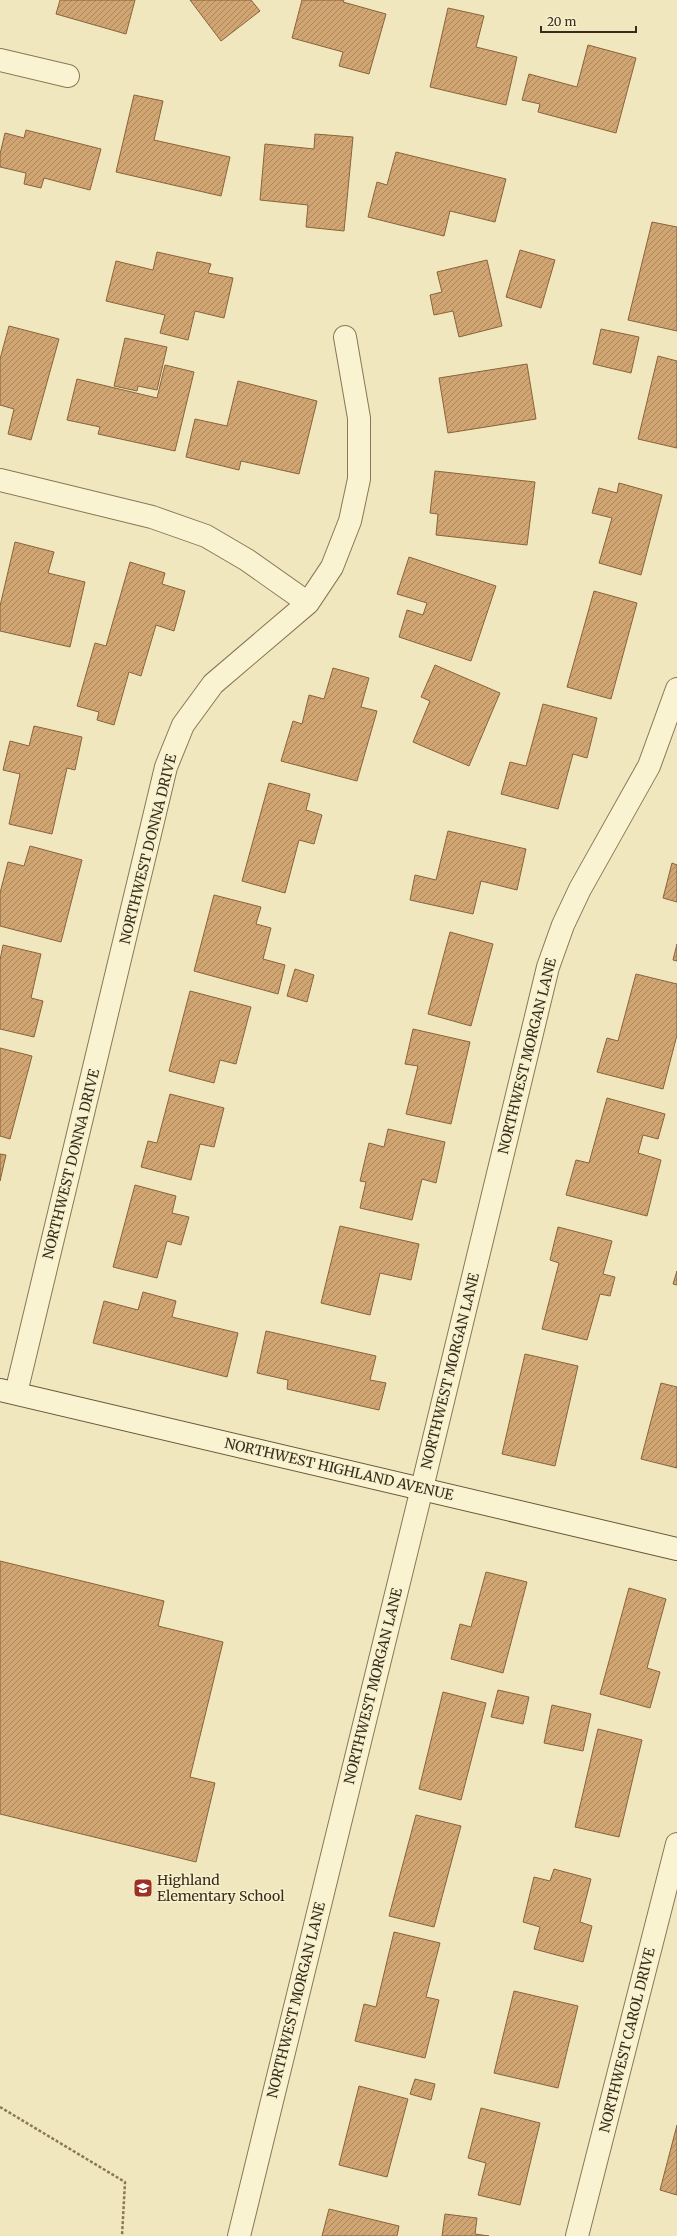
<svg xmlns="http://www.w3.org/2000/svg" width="677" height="2236" font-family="Merriweather,serif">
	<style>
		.building { fill: url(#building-hatch); stroke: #8a633b }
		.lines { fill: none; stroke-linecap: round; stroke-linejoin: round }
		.minor-casing { stroke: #897756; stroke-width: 24 }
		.tertiary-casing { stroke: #897756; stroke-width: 24 }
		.secondary-casing { stroke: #6b5839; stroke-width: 24 }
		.path { stroke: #897756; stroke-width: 2.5; stroke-dasharray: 3 2; stroke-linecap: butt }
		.minor { stroke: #faf3d2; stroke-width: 22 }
		.tertiary { stroke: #faf3d2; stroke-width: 22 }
		.secondary { stroke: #faf3d2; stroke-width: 22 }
		.labels { text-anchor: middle; stroke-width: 3; stroke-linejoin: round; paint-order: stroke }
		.street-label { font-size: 14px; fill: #382d1c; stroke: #f7f0ce }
		.poi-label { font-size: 14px; fill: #382d1c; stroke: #f7f0ce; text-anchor: start }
	</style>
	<defs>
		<pattern id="building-hatch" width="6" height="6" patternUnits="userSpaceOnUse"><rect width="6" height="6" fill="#d0a572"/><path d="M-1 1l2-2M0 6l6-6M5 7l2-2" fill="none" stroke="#aa875d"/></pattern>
	</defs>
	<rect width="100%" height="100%" fill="#f0e7be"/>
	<path class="building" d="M60,0H135L126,34L56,14Z
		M190,0H251L260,11L221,41Z
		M302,0H344L343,2L386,14L369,74L339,66L343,52L292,38Z
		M448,8L484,16L476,47L517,57L506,105L430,87Z
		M588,45L636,58L616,133L538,112L540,104L522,100L529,74L577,87Z
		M134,95L163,101L154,140L230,157L221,196L116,172Z
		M26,130L101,149L90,190L44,178L41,188L24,184L26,173L0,167V154L5,133L24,138Z
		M315,134L353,137L344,231L306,227L308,205L260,200L265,144L314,149Z
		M396,152L506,179L495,222L450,211L444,236L368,217L377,182L387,185Z
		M652,222L677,227V331L628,320Z
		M520,250L555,260L541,308L506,297Z
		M157,252L211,264L208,273L233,278L224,318L195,311L188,340L160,333L165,315L106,301L116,261L153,270Z
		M487,260L502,326L459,337L453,311L434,315L430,295L442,292L437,272Z
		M9,326L59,339L31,440L8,434L14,409L0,405V359Z
		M601,329L639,337L631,373L593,364Z
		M125,338L167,347L157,390L138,386L137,391L114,386Z
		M658,356L677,361V448L638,439Z
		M527,364L536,419L448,433L439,378Z
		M165,365L194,372L175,451L98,434L100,427L67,420L77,379L157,398Z
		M238,381L317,401L299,474L241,461L239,470L186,457L195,419L227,426Z
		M435,471L535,482L527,545L436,535L438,514L430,513Z
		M619,483L662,495L641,575L599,563L612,518L592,513L599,488L617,493Z
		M15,542L54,552L48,573L85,582L70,647L0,631V606Z
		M409,557L496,586L471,661L399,637L407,610L423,615L427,603L397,594Z
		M130,562L165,573L162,584L185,591L174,631L156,625L141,676L129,672L114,725L97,720L99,712L77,706L95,643L106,646Z
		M594,591L637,603L611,699L567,687Z
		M435,665L500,693L469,766L413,742L430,701L421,697Z
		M333,668L369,678L361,707L377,711L357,781L281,761L293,721L302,724L309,695L324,699Z
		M543,704L597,718L587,758L573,754L558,809L501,794L510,762L526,766Z
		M34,726L82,737L75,770L67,768L52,834L9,824L20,774L3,770L10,741L29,746Z
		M269,783L310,794L306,810L322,815L314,844L299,840L285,893L242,881Z
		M448,831L526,849L517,890L481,881L473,914L410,900L415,875L436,880Z
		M30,846L82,860L61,942L0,926V893L8,862L24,866Z
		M672,863L677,865V902L663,898Z
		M214,895L261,907L256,924L271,928L263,959L285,965L278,994L194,971Z
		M450,932L493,944L471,1026L428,1014Z
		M677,944V961L673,960Z
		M3,945L41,954L31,998L43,1001L34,1037L0,1029V960Z
		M295,969L314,975L307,1002L287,996Z
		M636,974L677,984V1035L663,1089L597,1072L607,1038L618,1041Z
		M190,991L251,1007L236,1064L220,1060L214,1083L169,1071Z
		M413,1029L470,1042L451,1124L406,1114L418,1066L405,1064Z
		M0,1048L32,1056L10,1139L0,1136Z
		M170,1094L224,1108L214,1147L200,1144L191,1180L141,1167L148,1141L157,1143Z
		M607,1098L665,1114L658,1139L643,1135L638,1153L661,1160L647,1216L566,1195L576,1160L589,1163Z
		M388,1129L445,1142L436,1183L422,1179L412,1220L360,1208L366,1182L360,1181L369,1143L384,1147Z
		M0,1154L6,1155L0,1181Z
		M135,1185L176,1196L172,1213L189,1217L181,1245L167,1241L157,1278L113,1267Z
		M340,1226L419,1244L411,1280L380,1273L370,1315L321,1303Z
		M558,1227L612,1241L603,1274L615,1277L610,1296L600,1294L587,1340L542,1329L559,1263L550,1260Z
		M677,1271V1285L673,1284Z
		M143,1292L176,1301L172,1317L238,1333L227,1377L93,1343L104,1301L138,1310Z
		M266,1331L376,1356L370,1380L386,1383L379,1410L287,1389L288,1380L257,1373Z
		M525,1354L578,1366L555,1466L502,1454Z
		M661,1383L677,1387V1468L641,1459Z
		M0,1561L164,1601L158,1626L223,1642L190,1777L215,1783L196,1862L0,1814Z
		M486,1572L527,1582L503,1673L451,1659L460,1624L471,1627Z
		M629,1588L666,1599L647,1668L660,1672L650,1708L600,1694Z
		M498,1690L529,1697L523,1724L491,1717Z
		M443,1692L486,1703L461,1800L419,1789Z
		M552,1705L591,1714L583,1751L544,1743Z
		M598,1729L642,1740L619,1837L575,1827Z
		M416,1815L461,1826L434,1927L389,1916Z
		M554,1869L591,1879L580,1922L592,1926L583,1962L534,1949L540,1927L523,1922L534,1877L550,1881Z
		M394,1932L440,1943L426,1997L439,2000L425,2058L355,2041L364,2004L376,2007Z
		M514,1991L578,2006L558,2088L494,2073Z
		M415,2079L435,2084L431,2100L410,2094Z
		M359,2086L408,2099L387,2177L339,2165Z
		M481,2108L540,2123L520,2205L478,2195L486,2163L468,2158Z
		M677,2125V2195L660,2190Z
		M329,2209L399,2226L397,2236H322Z
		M445,2214L477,2218L475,2234L489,2236H442Z"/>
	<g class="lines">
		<g class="minor-casing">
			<path id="minor" d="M0,60L68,76
				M0,480L152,517L206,536L247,560L308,603
				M16,1393L166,767L183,725L213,684L308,603L332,567L350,521L359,479V418L345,337
				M422,1488L548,967L563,925L580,889L649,766L677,689
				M577,2236L677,1844"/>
		</g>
		<g class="tertiary-casing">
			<path id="tertiary" d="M239,2236L422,1488"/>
		</g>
		<g class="secondary-casing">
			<path id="secondary" d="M0,1390L677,1549"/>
		</g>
		<path class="path" d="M0,2107L125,2182L122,2236"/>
		<use href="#minor" class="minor"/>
		<use href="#tertiary" class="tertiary"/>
		<use href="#secondary" class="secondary"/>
	</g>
	<defs>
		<g id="school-square" transform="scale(1)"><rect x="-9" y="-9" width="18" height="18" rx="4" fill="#9b3123" stroke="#f7f0ce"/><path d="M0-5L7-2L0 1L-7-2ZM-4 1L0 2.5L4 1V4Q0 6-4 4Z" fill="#fff"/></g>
	</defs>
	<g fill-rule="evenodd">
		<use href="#school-square" x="143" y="1888"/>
	</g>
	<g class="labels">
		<g class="street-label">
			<text transform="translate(148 849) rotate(-76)" y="5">NORTHWEST DONNA DRIVE</text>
			<text transform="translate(527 1056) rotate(-76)" y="5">NORTHWEST MORGAN LANE</text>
			<text transform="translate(71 1164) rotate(-76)" y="5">NORTHWEST DONNA DRIVE</text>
			<text transform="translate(450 1371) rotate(-76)" y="5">NORTHWEST MORGAN LANE</text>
			<text transform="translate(339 1469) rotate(13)" y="5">NORTHWEST HIGHLAND AVENUE</text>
			<text transform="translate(373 1686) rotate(-76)" y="5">NORTHWEST MORGAN LANE</text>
			<text transform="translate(296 2000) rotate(-76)" y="5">NORTHWEST MORGAN LANE</text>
			<text transform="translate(627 2040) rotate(-76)" y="5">NORTHWEST CAROL DRIVE</text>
		</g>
		<g class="poi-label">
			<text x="157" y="1885">Highland<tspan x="157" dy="16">Elementary School</tspan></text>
		</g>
	</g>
	<path d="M541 26v6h95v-6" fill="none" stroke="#382d1c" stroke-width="2"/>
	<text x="547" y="26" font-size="12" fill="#382d1c" stroke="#f7f0ce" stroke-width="3" paint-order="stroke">20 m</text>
</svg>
